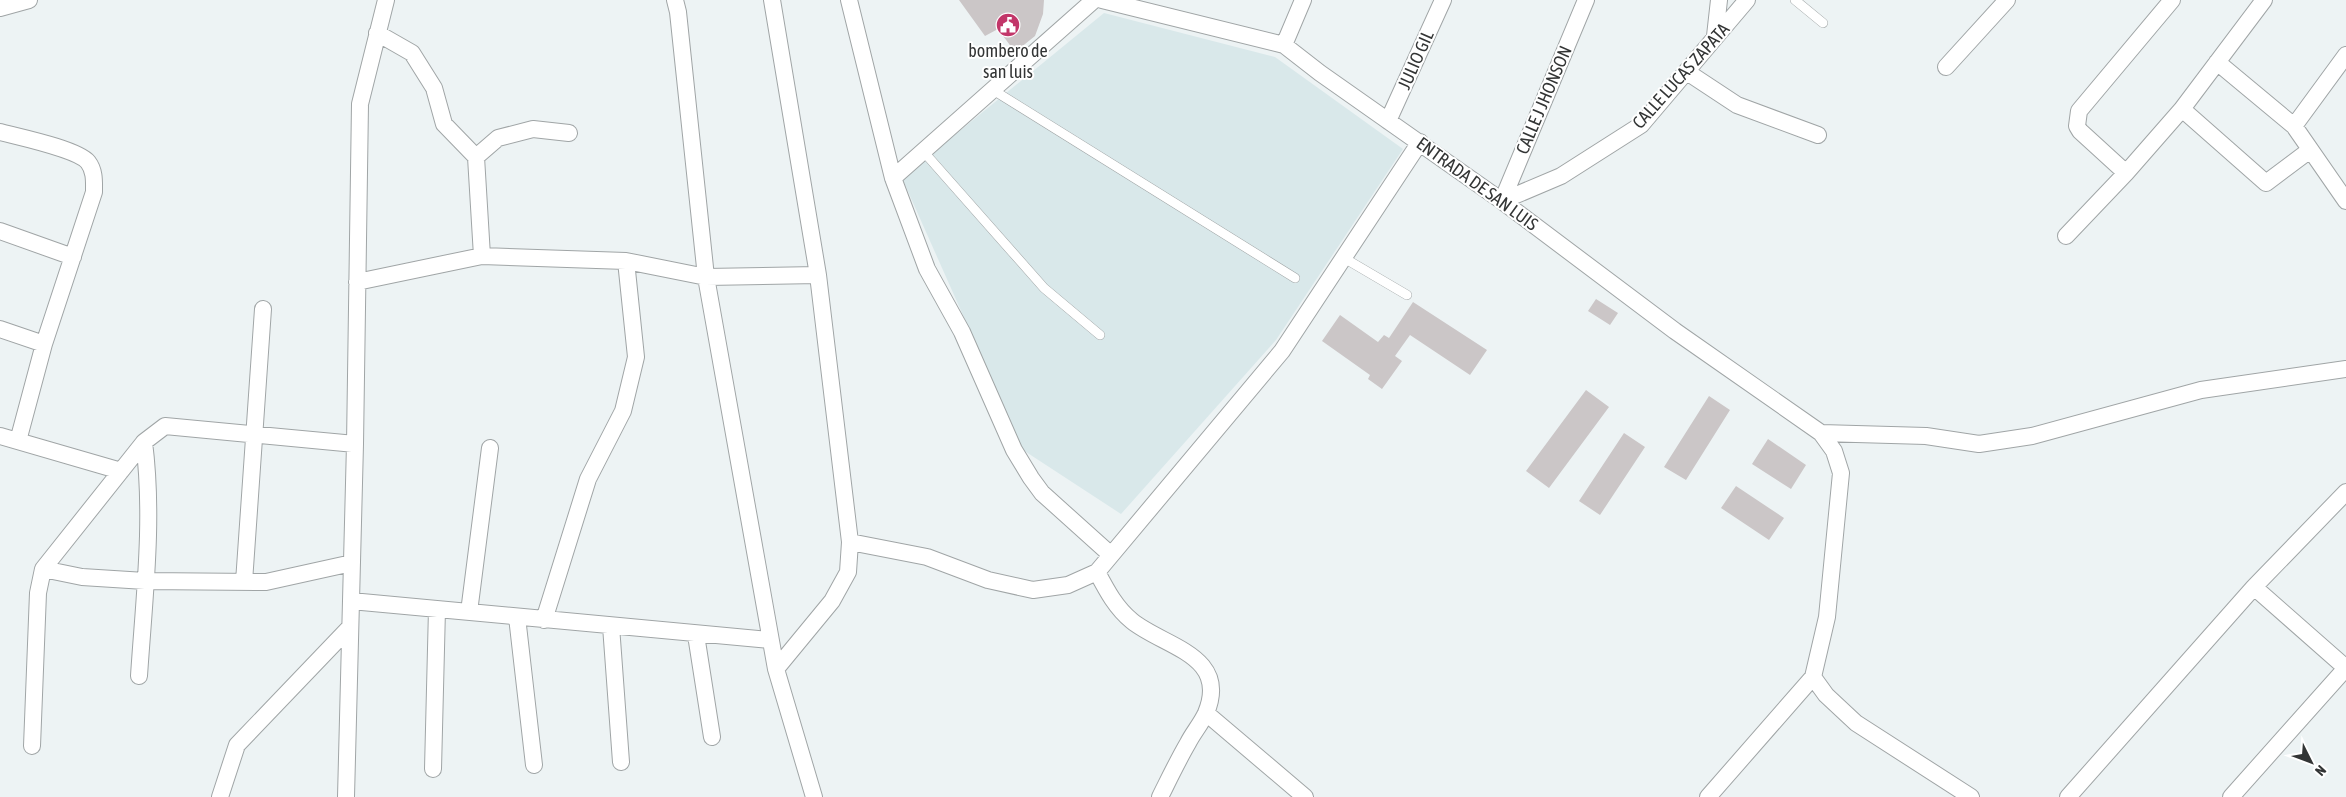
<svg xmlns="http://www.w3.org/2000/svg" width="2346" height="797" font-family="'Asap Condensed',sans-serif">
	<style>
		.built { fill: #d9e8ea }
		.building { fill: #cbc6c7 }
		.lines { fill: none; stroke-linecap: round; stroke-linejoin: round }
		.service-casing { stroke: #a0a5a6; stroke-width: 10 }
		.minor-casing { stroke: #a0a5a6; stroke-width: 18 }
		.service { stroke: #fff; stroke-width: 9 }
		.minor { stroke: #fff; stroke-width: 16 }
		.labels { text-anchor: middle; stroke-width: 4; stroke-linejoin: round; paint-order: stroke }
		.poi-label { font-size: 18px; fill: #333535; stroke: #fff }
		.street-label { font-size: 18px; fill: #333535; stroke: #fff }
	</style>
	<rect width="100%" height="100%" fill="#edf3f4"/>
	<path class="built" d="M1104,13L1275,57L1403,149L1276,340L1121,514L1023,450L902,178Z"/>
	<path class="building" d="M959,0H1044L1043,14L1035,36L1015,52L998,29L985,36Z
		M1596,299L1618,313L1610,325L1588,311Z
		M1413,302L1487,350L1470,375L1410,335L1395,356L1402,361L1382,389L1368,379L1370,375L1322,341L1340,315L1378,342L1384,335L1389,338Z
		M1586,390L1609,407L1549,488L1526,471Z
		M1709,396L1730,410L1686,480L1664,467Z
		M1624,433L1645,447L1600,515L1579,501Z
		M1768,439L1806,465L1791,489L1752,464Z
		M1736,486L1784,518L1769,540L1721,508Z"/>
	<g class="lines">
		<g class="service-casing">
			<path id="service" d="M1795,0L1823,23
				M993,90L1295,278
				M923,151L1044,288L1100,335
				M1344,258L1407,295"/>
		</g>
		<g class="minor-casing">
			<path id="minor" d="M675,0L678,12L706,277L776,669L814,797
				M772,0L818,275L850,542L848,572L832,601L776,669
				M849,0L893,178L927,269L962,332L1014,450L1031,478L1042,493L1111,555
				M1102,0L1284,45L1320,73L1502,201L1675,331L1821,433L1834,451L1841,473L1827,617L1813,677L1708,797
				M0,8L29,0
				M377,33L412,53L434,88L444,124L476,157L482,256
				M1715,36L1719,0
				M1284,45L1303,0
				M2346,55L2294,126L2346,201
				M2217,62L2294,126
				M1946,67L2007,0
				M1687,72L1737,105L1818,135
				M2182,109L2266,183L2310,150
				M1388,121L1443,0
				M0,132C19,137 77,149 88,162C95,171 94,182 94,192L44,344L18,441
				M476,157L498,138L533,129L569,133
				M2126,173L2080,131L2077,126L2079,111L2172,0
				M893,178L1094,0
				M1502,201L1561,176L1641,125L1747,0
				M1502,201L1586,0
				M0,231L73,257
				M2066,236L2126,173L2182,109L2264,0
				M357,282L482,256L626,261L706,277L818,275
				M0,329L44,344
				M1821,433L1926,436L1979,444L2032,436L2201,390L2346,369
				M0,436L121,471
				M850,542L927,557L988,580L1033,590L1068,585L1097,572L1282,351L1420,142
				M43,569L144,442
				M1097,572C1107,591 1116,608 1132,621C1164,647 1230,655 1206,713C1201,724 1193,733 1188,743C1178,760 1169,779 1160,797
				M244,582L263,309
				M2254,587L2346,668
				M351,601L770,640
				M469,612L490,448
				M517,617L534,765
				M544,620L588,479L623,411L636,357L626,261
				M611,626L621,762
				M696,635L712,737
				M139,676C144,599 154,519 144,442L165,426L355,444
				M1813,677L1826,695L1856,723L1971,797
				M1206,713L1305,797
				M32,746L38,593L43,569L82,577L145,581L266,582L352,563
				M433,769L437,609
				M220,797L237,745L350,627
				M346,797L355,444L360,104L386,0
				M2068,797L2254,587L2346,492
				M2231,797L2346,668"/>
		</g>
		<use href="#service" class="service"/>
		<use href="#minor" class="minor"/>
	</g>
	<defs>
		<g id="civic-disc" transform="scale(1.25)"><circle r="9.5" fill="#c23669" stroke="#fff"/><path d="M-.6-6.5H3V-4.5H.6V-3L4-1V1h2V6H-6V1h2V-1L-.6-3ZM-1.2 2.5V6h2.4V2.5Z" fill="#fff"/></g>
	</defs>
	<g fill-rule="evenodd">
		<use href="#civic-disc" x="1008" y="25"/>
	</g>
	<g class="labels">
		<g class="poi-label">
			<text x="1008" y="57">bombero de<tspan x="1008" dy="21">san luis</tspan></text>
		</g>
		<g class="street-label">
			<text transform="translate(1416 60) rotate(-66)" y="6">JULIO GIL</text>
			<text transform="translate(1681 76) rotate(-48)" y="6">CALLE LUCAS ZAPATA</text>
			<text transform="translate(1544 100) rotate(-67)" y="6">CALLE J JHONSON</text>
			<text transform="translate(1477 184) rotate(36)" y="6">ENTRADA DE SAN LUIS</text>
		</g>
	</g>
	<g transform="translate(2311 762) rotate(132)" stroke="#ffffff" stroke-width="4" paint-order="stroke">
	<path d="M0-4L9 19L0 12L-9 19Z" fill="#333535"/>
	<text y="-8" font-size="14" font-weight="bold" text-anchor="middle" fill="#333535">N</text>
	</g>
</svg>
